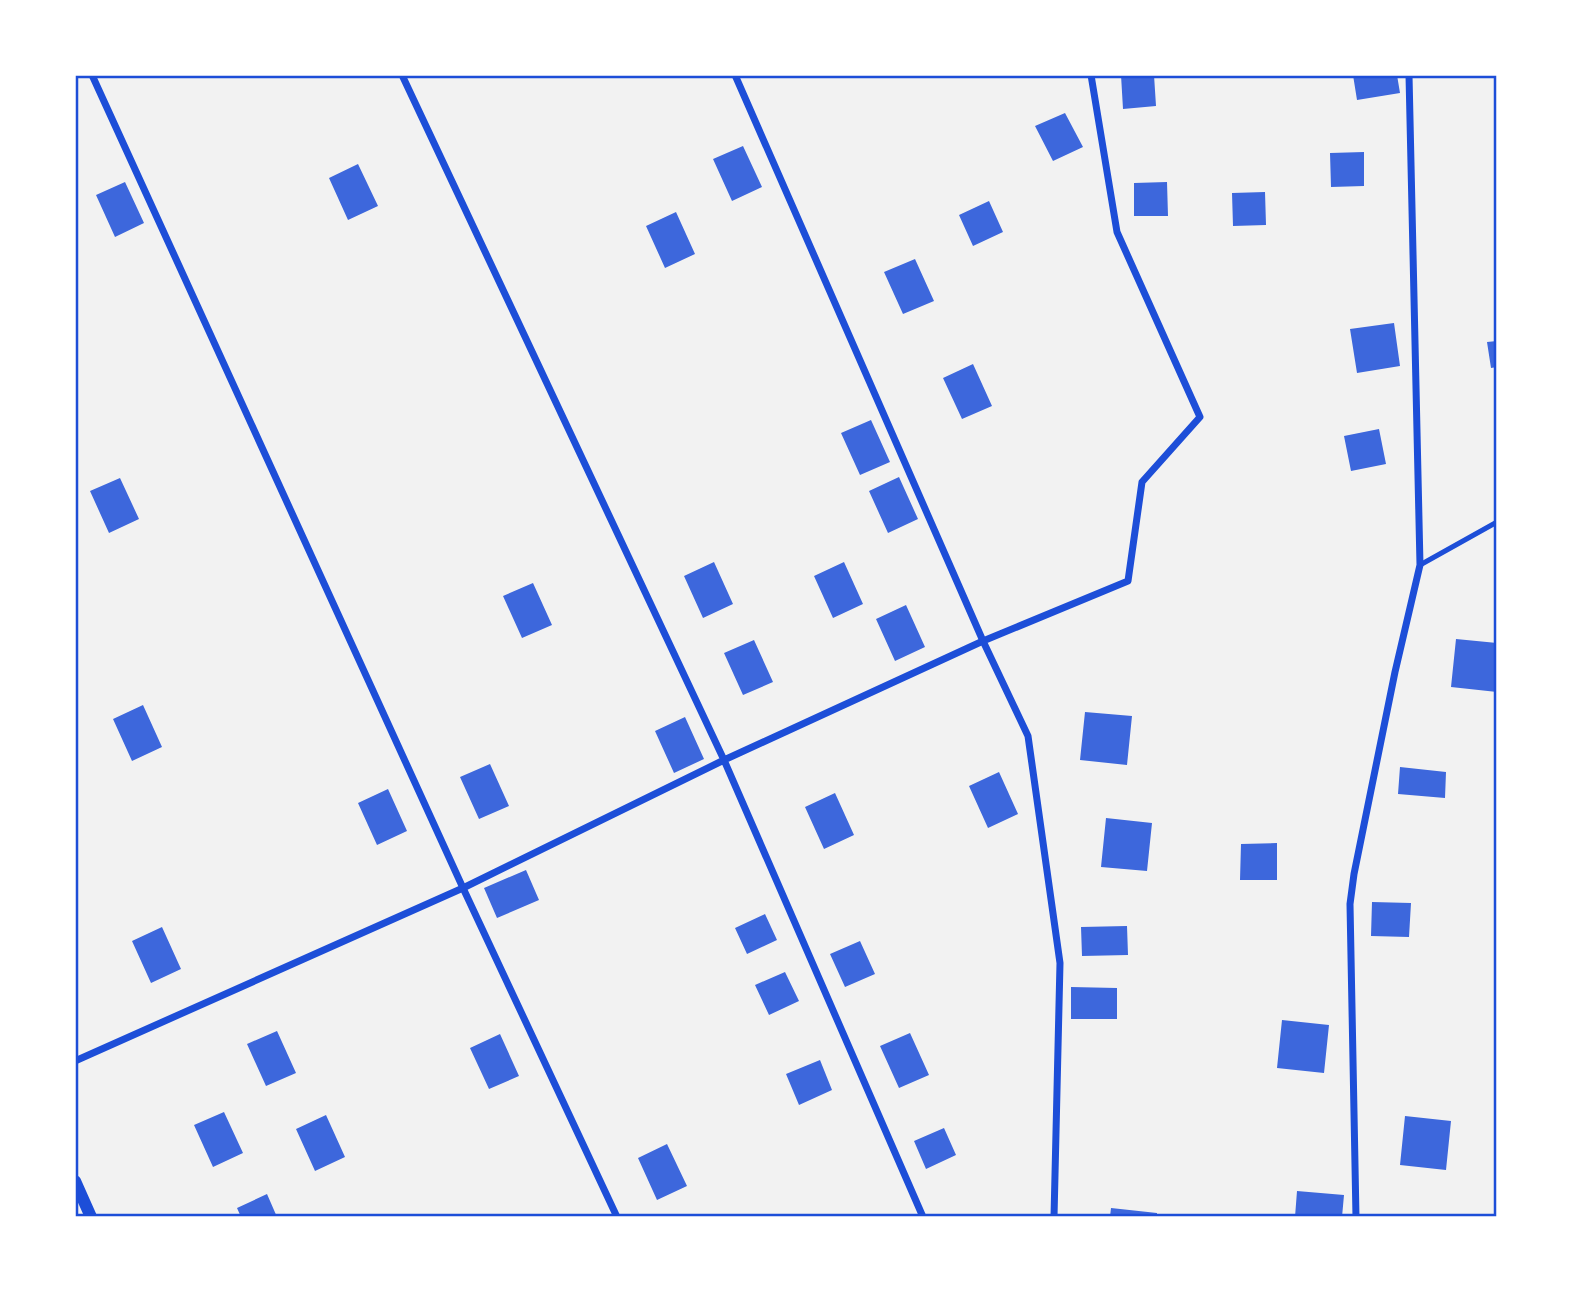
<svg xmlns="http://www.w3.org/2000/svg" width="1572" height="1292" font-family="'Open Sans',sans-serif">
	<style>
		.building { fill: #3d67dc }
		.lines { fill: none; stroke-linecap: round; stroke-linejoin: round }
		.service { stroke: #1d4ed8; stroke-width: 5 }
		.minor { stroke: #1d4ed8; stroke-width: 7 }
		.tertiary { stroke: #1d4ed8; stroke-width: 12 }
		.neatline { fill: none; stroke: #1d4ed8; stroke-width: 2.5 }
	</style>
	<rect width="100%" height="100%" fill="#f2f2f2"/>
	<path class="building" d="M1121,75H1154L1156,106L1123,109Z
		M1353,75H1397L1400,93L1357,100Z
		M1065,113L1083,147L1053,161L1035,126Z
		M743,146L762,187L732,201L713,159Z
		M1364,152V186L1331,187L1330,153Z
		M358,164L378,206L348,220L329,178Z
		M125,182L144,223L115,237L96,195Z
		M1167,182L1168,216H1134V183Z
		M1265,192L1266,225L1233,226L1232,193Z
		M989,201L1003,232L973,246L959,215Z
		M676,212L695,254L665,268L646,226Z
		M915,259L934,301L903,314L884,272Z
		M1394,323L1400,366L1357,373L1350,329Z
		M1497,341V367L1491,368L1487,342Z
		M973,364L992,406L962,419L943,378Z
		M871,420L890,462L860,475L841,433Z
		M1379,429L1386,464L1351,471L1344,436Z
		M899,477L918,519L888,533L869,491Z
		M120,478L139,519L109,533L90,491Z
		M714,562L733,604L703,618L684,576Z
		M844,562L863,604L833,618L814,576Z
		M533,583L552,625L522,638L503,596Z
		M906,605L925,647L895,661L876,619Z
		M1456,639L1497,643V692L1451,687Z
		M754,640L773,682L743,695L724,653Z
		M143,705L162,747L132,761L113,719Z
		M1085,712L1132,716L1127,765L1080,760Z
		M685,717L704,759L674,773L655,731Z
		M490,764L509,806L479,819L460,777Z
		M1400,767L1446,772L1445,798L1398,794Z
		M999,772L1018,814L988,828L969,786Z
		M388,789L407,831L377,845L358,803Z
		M835,793L854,835L824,849L805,807Z
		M1106,818L1152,823L1147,871L1101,867Z
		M1277,843V880H1240L1241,844Z
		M526,870L539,900L497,918L484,888Z
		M1372,902L1411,903L1409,937L1371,936Z
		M765,914L777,940L747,954L735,928Z
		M1127,926L1128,955L1082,956L1081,927Z
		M162,927L181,969L151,983L132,941Z
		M860,941L875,974L845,987L830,954Z
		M785,972L799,1001L769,1015L755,985Z
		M1071,987L1117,988V1019H1071Z
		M1282,1020L1329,1025L1324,1073L1277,1068Z
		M277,1031L296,1073L266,1086L247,1044Z
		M910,1033L929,1075L899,1088L880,1046Z
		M500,1034L519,1076L489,1089L470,1048Z
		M820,1060L832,1090L799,1105L786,1074Z
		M224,1112L243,1153L213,1167L194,1125Z
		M326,1115L345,1157L315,1171L296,1129Z
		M1405,1116L1451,1121L1446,1170L1400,1165Z
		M944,1128L956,1155L926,1169L914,1141Z
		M667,1144L687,1186L657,1200L638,1158Z
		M1297,1191L1344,1195L1342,1217H1295Z
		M267,1194L277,1217H241L237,1208Z
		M1111,1208L1157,1213V1217H1110Z"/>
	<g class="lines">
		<path class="service" d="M1420,565L1497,522"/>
		<path class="minor" d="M92,75L463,888L617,1217
			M402,75L724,760L923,1217
			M735,75L983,641L1028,736L1060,963L1054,1217
			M75,1061L463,888L724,760L983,641L1128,581L1142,482L1200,417L1117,232L1091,75
			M1356,1217L1350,904L1354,874L1395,672L1420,565L1409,75"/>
		<path class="tertiary" d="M75,1181L91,1217"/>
	</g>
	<rect width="1572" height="1292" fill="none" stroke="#ffffff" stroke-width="154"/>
	<rect x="77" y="77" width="1418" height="1138" class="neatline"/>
</svg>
